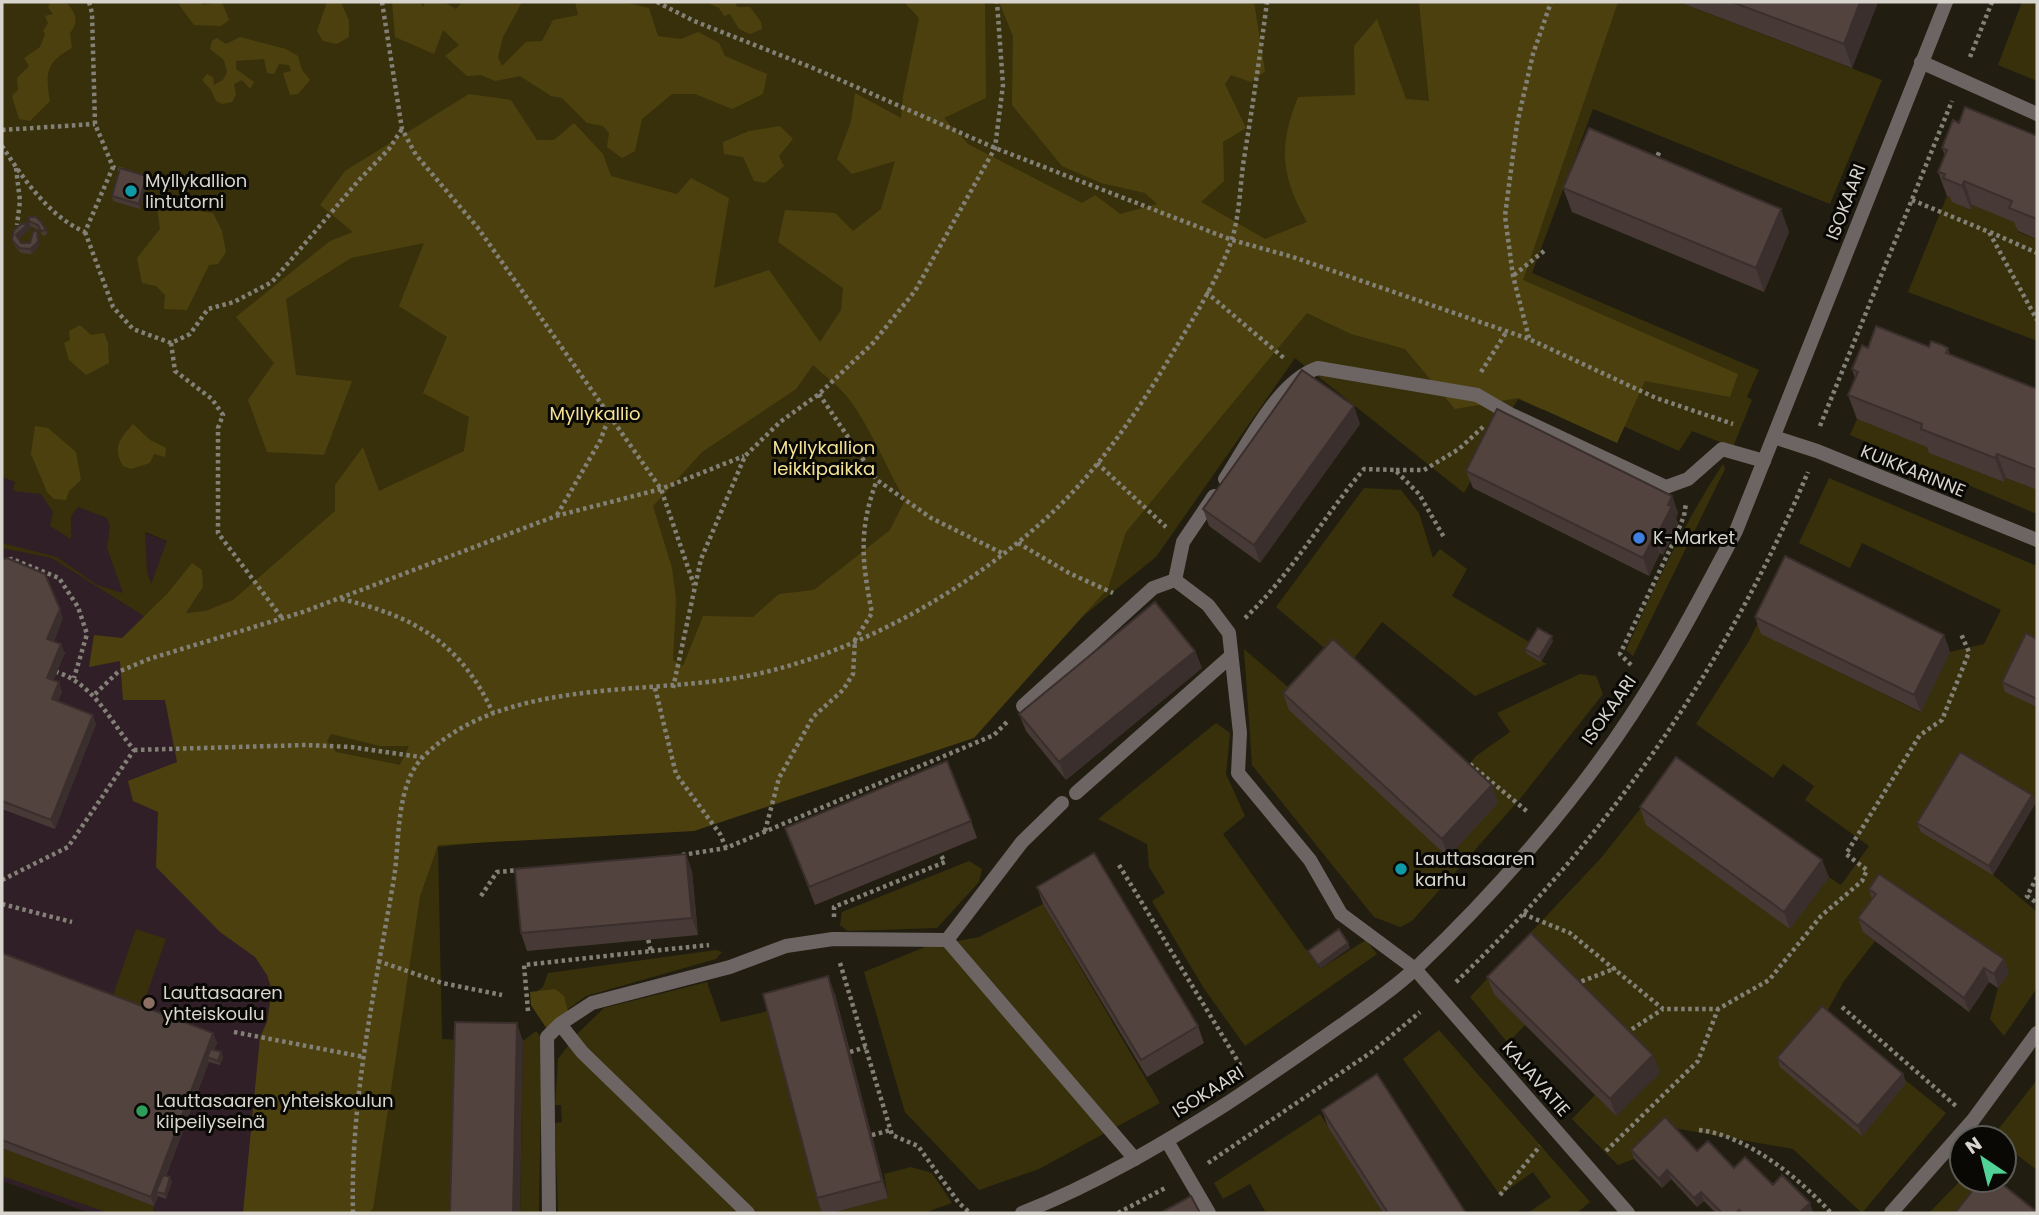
<svg xmlns="http://www.w3.org/2000/svg" width="2039" height="1215" font-family="Poppins,sans-serif">
	<style>
		.education { fill: #301f26 }
		.green { fill: #38300b; fill-rule: evenodd }
		.forest { fill: #4c410e; fill-rule: evenodd }
		.lines { fill: none; stroke-linecap: round; stroke-linejoin: round }
		.path { stroke: #838177; stroke-width: 4.5; stroke-dasharray: 3.5 3.5; stroke-linecap: butt }
		.service { stroke: #6d6563; stroke-width: 14 }
		.minor { stroke: #6d6563; stroke-width: 14 }
		.tertiary { stroke: #6d6563; stroke-width: 14 }
		.wall { fill: #473a36 }
		.shaded-wall { fill: #3a2f2c }
		.building { fill: #53433f; stroke: #3a2f2c; stroke-width: 2 }
		.culture-dot { fill: #0f9aa8; stroke: #090804; stroke-width: 2.5 }
		.shop-dot { fill: #3f7fe0; stroke: #090804; stroke-width: 2.5 }
		.education-dot { fill: #8d6e63; stroke: #090804; stroke-width: 2.5 }
		.leisure-dot { fill: #2e9e5b; stroke: #090804; stroke-width: 2.5 }
		.labels { text-anchor: middle; stroke-width: 6; stroke-linejoin: round; paint-order: stroke }
		.poi-label { font-size: 18px; fill: #d7d5cd; stroke: #090804; text-anchor: start }
		.street-label { font-size: 18px; fill: #d7d5cd; stroke: #090804 }
		.park-label { font-size: 18px; fill: #f4e295; stroke: #090804 }
	</style>
	<rect width="100%" height="100%" fill="#211e11"/>
	<path class="education" d="M2,477L204,556L315,825L276,1213H90L2,1181Z"/>
	<path class="green" d="M2,2H1679L1882,80L1830,204L1593,109L1532,273L1759,370L1747,397L1752,400L1733,447L1692,431L1679,451L1551,394L1543,410L1518,399L1464,493L1295,358L1156,557L960,716L724,816L438,847L442,1039L461,1040L457,1213H276L315,825L224,604L205,611L186,613L200,592L150,620L52,558L2,548V543L57,557L97,585L123,593L107,548L110,526L107,518L78,507L71,516V539L50,526L53,512L41,494L13,491L15,482L2,477ZM145,532L167,541L151,584L147,571Z
		M2022,2H2037V81L1998,65Z
		M1947,196L1954,198L1953,202L1970,210L1972,205L2021,224L2018,232L2037,239V341L1908,292Z
		M1857,419L1931,448L1930,453L2004,482L2006,478L2037,490V514L1850,435Z
		M1723,464L1725,469L1633,656L1626,650C1655,585 1684,523 1723,464Z
		M1829,478L2037,566V805L1964,761L1993,875L2037,912V988L2004,1036L1990,1019L1998,988L2008,973L1863,932L1875,941L1844,981L1825,1015L1946,1113L1862,1213L1793,1149L1668,1127L1634,1159L1618,1165L1572,1119L1595,1095L1616,1116L1659,1072L1525,1025L1508,1043L1470,997L1601,858L1672,769L1790,929L1829,877L1841,885L1869,846L1805,800L1814,786L1783,764L1773,778L1696,724L1749,641L1783,572L1762,634L1920,712L1950,652L1984,644L2001,610L1862,543L1850,568L1799,543Z
		M1364,488L1401,490L1419,513L1433,558L1440,549L1467,569L1452,596L1529,642L1527,654L1547,664L1475,696L1382,622L1349,665L1464,771L1476,756L1510,732L1497,713L1580,674L1596,676L1603,694L1519,800L1412,921L1400,927L1374,917L1252,765L1244,649L1295,693L1329,652L1276,607Z
		M1216,723L1230,733L1226,774L1245,816L1223,834L1320,969L1366,940L1377,954L1245,1046L1203,987L1152,901L1165,893L1149,867L1147,844L1098,819Z
		M969,861L982,869L979,882L937,928L848,931L840,925L842,912Z
		M1043,904L1160,1103L1039,1169L979,1190L905,1112L864,972L925,947L979,937Z
		M136,929L166,939L142,1008L112,998Z
		M716,950L722,952L716,959L586,996L548,1024L538,1016L532,995L543,987L548,973Z
		M707,982L721,1022L769,1011L822,1213H558L555,1123L562,1122L561,1105H555L558,1059L577,1034L604,1008Z
		M1439,1030L1590,1202L1577,1213H1528L1551,1197L1533,1172L1500,1195L1403,1059Z
		M536,1031L542,1039L539,1213H520L523,1041Z
		M2037,1080V1170L2004,1145V1138L1993,1136Z
		M1320,1114L1383,1213H1266L1250,1184L1223,1199L1214,1183Z
		M2,1148L154,1206L153,1213H109L2,1176Z
		M911,1167L932,1173L952,1203L924,1213H832L888,1198L884,1174Z
		M1962,1179L1988,1180L1965,1213H1929Z"/>
	<path class="forest" d="M51,2L68,4C76,14 79,23 70,33L72,48C46,62 45,73 50,101L30,121L19,119L12,96L18,90L17,78L29,66L24,58L40,47L45,34L43,31L48,23L45,16L53,14L48,7Z
		M177,2H200L203,5L222,2L229,20L221,26L194,25Z
		M327,2H341L349,21V37L337,44L323,41L317,31Z
		M392,2H420L423,7L425,2H444L456,9L462,2H522L503,37L498,57L502,66L526,42L542,41L553,20L578,15L575,2H624L649,8L658,36L681,39L698,32L719,43L725,56L767,74L763,94L732,109L695,94H672L642,119L635,151L622,158L607,147L609,133L603,126L587,123L562,98L551,96L520,76L495,81L481,75L467,76L445,56L459,45L443,30L434,54L395,37Z
		M706,2H735L737,7H750L761,22L762,29L750,34L739,29L730,14L724,16L719,8Z
		M904,2H985L986,98L944,118L968,144L1082,203L1095,195L1120,214L1157,204L1145,193L1101,183L1062,166L1012,105L1013,36L999,2H1254L1265,71L1251,82L1231,75L1225,84L1246,128L1223,142L1224,181L1201,202L1265,239L1307,222C1281,176 1278,147 1298,97L1355,95L1354,46L1377,19L1406,99L1429,101L1419,2H1618L1523,280L1738,374L1730,397L1645,381L1617,443L1518,398L1455,409L1405,349L1351,334L1307,313L1126,532L1108,588L974,738L694,831L438,845L420,896L373,1209L368,1213H243L260,1037L267,1022L272,990L267,975L255,957L220,932L156,867L158,812L133,801L128,781L177,762L165,700H123L120,661L89,667L94,635L122,638L167,594L192,563L202,570L203,587L186,613L205,611L233,600L335,511V485L363,447L379,491L464,451L469,417L423,393L447,337L399,306L424,243L351,258L286,299L296,375L352,381L324,455L267,452L248,400L274,363L236,317L330,241L353,232L320,205L345,171L469,94L511,100L537,140H554L574,123L603,154L611,176L677,194L691,178L729,198L714,288L769,270L820,342L841,310L843,288L778,242L785,210L835,213L853,231L881,209L895,161L852,174L837,159L851,122L855,93L901,118L903,96L919,18ZM813,365C825,376 839,386 849,399C872,430 886,467 905,500L890,530L814,590L779,594L753,617L703,616L683,666L673,660L676,599L672,568L653,506L702,452L796,389ZM331,734L380,746H409L400,765L336,752L327,741Z
		M240,37L286,49L298,56L302,70L310,80L298,94L290,95L283,73L291,71L289,65L279,64L274,74L267,73L264,59L236,61V69L254,82L250,89L242,80L234,84L236,95L232,102L222,104L216,101L211,90L202,80L207,74L213,77L214,85L223,80L227,72L224,60L210,49L212,41L217,38L226,44Z
		M780,126L793,139L779,156L784,166L765,183L754,181L743,157L724,154L723,142L749,131Z
		M172,202L184,209L213,213L222,231L226,252L218,264L209,265L187,310L164,309L165,295L156,286L142,283L137,258L160,229L157,207L164,208Z
		M80,325L91,335L104,333L108,343L109,363L86,375L69,360L64,343L70,340L69,331Z
		M133,424L150,440L166,448L165,457L154,454L150,463L131,469L123,466C112,448 120,438 133,424Z
		M35,426L48,428L76,452L81,480L69,491L66,500L54,499L47,492L31,454Z
		M555,989L564,996L571,1023L547,1029L531,1005L530,992Z"/>
	<g class="lines">
		<path class="path" d="M89,2L92,13L95,124L113,167L125,171
			M382,2L402,129L416,155L478,228L661,489L694,585
			M657,2L694,21L813,68L995,148L1232,240L1293,257L1529,339L1656,398L1733,424
			M1970,57L1992,2
			M2,130L95,124
			M2,146C23,178 48,216 85,232L113,167
			M1655,162L1660,150
			M16,168L20,201L17,225
			M1912,200L1989,232L2037,320
			M85,232L113,307L133,329L171,343L190,334L208,309L234,302L272,282L359,180L389,149L402,129
			M1990,232L2037,253
			M1514,275L1544,251
			M1206,292L1285,359
			M1529,338L1513,276L1505,216L1517,124L1533,54L1551,2
			M171,343L175,371L212,399L223,415L218,428V533L282,618
			M1481,372L1507,331
			M819,394L877,480L931,518L1004,554
			M1820,426L1952,101
			M1097,463L1166,527
			M1396,470H1424L1459,449L1484,426
			M557,515L600,441L610,415
			M1018,543L1069,573L1113,593
			M2,562L12,559L59,578L78,607L87,634L74,678
			M341,599C414,616 461,643 493,713
			M1245,618C1291,575 1323,517 1364,469L1395,470L1419,494L1445,539
			M1631,665L1620,654L1673,543L1684,516L1686,503
			M655,688L676,774L720,834L726,848
			M673,688L701,559L745,456L780,422L819,394L873,343L915,291L995,148L1003,85L997,2
			M95,694L118,672L149,659L303,612L556,516L661,489L744,456
			M134,750L306,745L351,747L421,757
			M1470,764L1529,813
			M765,831L779,778L813,717L843,690L853,674L855,640L872,613C862,562 858,530 877,480
			M682,855L726,848L994,735L1008,721
			M1119,865L1242,1068
			M2037,877L2027,896L2037,903
			M2,880L68,847L134,750C110,721 95,685 57,672
			M481,896L497,872L520,870
			M2,904L72,922
			M1523,914L1570,933L1663,1009H1718L1769,980L1821,916L1862,881L1867,870L1846,854L1920,735L1942,720L1969,652L1961,634
			M834,917V907L945,862L940,854
			M651,951L709,945
			M378,961L442,983L502,995
			M840,963L892,1135L918,1146L959,1203L970,1213
			M1456,982C1608,837 1727,665 1808,472
			M1575,984L1616,968
			M1842,1007L1956,1106
			M528,1011L524,965L651,951L648,939
			M234,1032L364,1057
			M1626,1033L1663,1009
			M850,1052L866,1047
			M1699,1130C1747,1135 1800,1179 1831,1213
			M872,1135L891,1130
			M1606,1151L1698,1061L1718,1009
			M1208,1163L1373,1051L1420,1012
			M1500,1195L1540,1146
			M353,1213C350,1100 375,990 394,878C400,841 395,783 425,755C502,681 631,694 730,679C847,661 971,590 1056,509C1105,462 1145,400 1179,342C1198,311 1219,276 1231,242C1239,219 1240,189 1243,165C1252,110 1260,56 1267,2
			M1118,1213L1167,1187"/>
		<path class="service" d="M1921,62L2037,114
			M1225,479C1248,444 1278,381 1318,368L1477,395L1510,414L1666,487L1688,479L1722,449L1764,461
			M1175,580L1208,605L1229,633L1240,733L1238,773L1310,860L1341,914L1415,969
			M1023,706L1153,588L1175,580L1183,542L1214,496
			M1076,793L1231,656
			M947,940L1135,1159
			M1167,1141L1209,1213
			M549,1213L547,1037L560,1024
			M748,1213L582,1052L560,1024L592,1003L730,967L786,946L833,939L947,940L1022,842L1062,803"/>
		<path class="minor" d="M1774,437L1817,451L2037,540
			M1415,969L1628,1213
			M1891,1213L1973,1120L2037,1033"/>
		<path class="tertiary" d="M1022,1213C1093,1185 1158,1147 1223,1106C1257,1084 1290,1061 1323,1038C1354,1016 1388,994 1416,968C1493,895 1574,803 1632,714C1671,655 1703,593 1736,531L1946,2"/>
	</g>
	<path class="wall" d="M1679,2H1878L1852,68Z
		M1959,123L2037,136V239L2018,231L2014,222L1972,205L1971,210L1952,202L1950,197L1947,196L1938,172L1945,156L1942,148Z
		M148,180L140,209L113,201L112,196Z
		M1563,188L1789,232L1764,292L1572,212Z
		M29,221L46,230L47,234L43,236L39,230L30,226Z
		M31,228L19,239L21,243H30L37,230L39,235V246L32,254L21,253L14,245L12,240Z
		M1929,347L1948,348L1950,355L2037,389V490L2006,478L2004,482L1929,453L1927,447L1857,419L1848,395L1855,378L1852,369L1868,348Z
		M1360,424L1260,563L1209,526L1203,509Z
		M1466,471L1672,496L1678,513L1676,518L1678,524L1663,555L1660,553L1649,576L1473,488Z
		M2,560L63,618L54,641L65,653L53,680L62,692L58,701L96,724L55,829L2,809Z
		M1755,617L1944,635L1950,652L1921,712L1761,634Z
		M2037,639V707L2005,692L2002,682Z
		M1553,641L1541,662L1527,654L1525,649Z
		M1195,651L1202,668L1066,780L1026,731L1019,714Z
		M1283,693L1498,803L1448,857L1289,710Z
		M2032,795L2035,804L1993,875L1921,832L1917,823Z
		M1640,807L1829,877L1790,929L1646,825Z
		M971,821L977,838L815,905L785,828Z
		M692,871L698,935L527,951L521,933Z
		M1037,887L1198,1026L1204,1043L1147,1077L1043,904Z
		M1869,889L2009,973L1998,988L1989,982L1969,1012L1863,932L1858,918L1872,899Z
		M2,953L213,1033L217,1043L214,1050L221,1052L223,1057L220,1065L209,1062L166,1176L172,1182L166,1199L158,1196L154,1206L2,1148Z
		M1487,977L1653,1055L1660,1073L1616,1116L1494,994Z
		M835,994L888,1198L832,1213H822L817,1198Z
		M1777,1058L1903,1074L1906,1083L1862,1136L1780,1067Z
		M1322,1110L1466,1213H1383L1328,1127Z
		M1631,1150L1697,1151L1773,1185L1813,1212L1812,1213H1716L1704,1201L1697,1207L1671,1179L1662,1188L1634,1159Z"/>
	<path class="shaded-wall" d="M1860,2H1878L1852,68L1844,44Z
		M146,176L148,180L140,209L139,204Z
		M1964,181L1972,205L1971,210L1962,186Z
		M1781,209L1789,232L1764,292L1756,268Z
		M29,223L31,228L18,240L16,235Z
		M37,230L39,235V246L32,254L30,249Z
		M1354,406L1360,424L1260,563L1254,545Z
		M1997,454L2006,478L2004,482L1995,458Z
		M1672,496L1678,513L1676,518L1678,524L1663,555L1656,537Z
		M1654,536L1660,553L1649,576L1643,558Z
		M60,609L63,618L51,649L47,639Z
		M1944,635L1950,652L1921,712L1914,695Z
		M1552,636L1553,641L1541,662L1539,657Z
		M61,644L65,653L51,687L47,678Z
		M1195,651L1202,668L1066,780L1059,762Z
		M59,682L62,692L55,708L52,699Z
		M93,715L96,724L55,829L51,820Z
		M1492,785L1498,803L1448,857L1442,839Z
		M2032,795L2035,804L1993,875L1989,866Z
		M686,854L692,871L698,935L692,918Z
		M1822,860L1829,877L1790,929L1784,912Z
		M1348,943L1350,948L1320,969L1318,965Z
		M2004,959L2009,973L1998,988L1994,974Z
		M1984,968L1989,982L1969,1012L1964,998Z
		M828,976L835,994L888,1198L882,1181Z
		M517,1023L523,1041L520,1213H513Z
		M213,1033L217,1043L211,1058L207,1057L209,1062L159,1193L156,1192L158,1196L154,1206L151,1197Z
		M221,1052L223,1057L220,1065L218,1061Z
		M1653,1055L1660,1073L1616,1116L1610,1099Z
		M1903,1074L1906,1083L1862,1136L1858,1126Z
		M1667,1170L1671,1179L1662,1188L1659,1179Z
		M170,1177L172,1182L166,1199L165,1194Z
		M1701,1192L1704,1201L1697,1207L1694,1198Z
		M1810,1203L1813,1212L1812,1213H1799Z"/>
	<path class="building" d="M1732,2H1860L1844,44Z
		M1965,107L2037,136V219L2009,208L2012,201L1964,181L1962,186L1943,178L1945,174L1938,172L1947,150L1942,148L1953,120L1959,123Z
		M1589,128L1781,209L1756,268L1563,188Z
		M120,168L146,176L139,204L112,196Z
		M29,217H36L41,222L46,230L41,231L38,225L29,221Z
		M29,223L16,235L21,243H30L33,232L37,230L38,242L30,249L19,248L12,240L14,230L21,224Z
		M1876,326L1929,347L1931,341L1942,345L1948,348L1946,353L2037,389V470L1997,454L1995,458L1921,429L1922,424L1848,395L1858,372L1852,369L1862,345L1868,348Z
		M1302,370L1354,406L1254,545L1203,509Z
		M1497,409L1672,496L1668,505L1672,506L1656,537L1654,536L1643,558L1466,471Z
		M1785,556L1944,635L1914,695L1755,617Z
		M7,558L45,574L60,609L47,639L61,644L47,678L59,682L52,699L93,715L51,820L2,801V560Z
		M1155,602L1195,651L1059,762L1019,714Z
		M1538,628L1552,636L1539,657L1525,649Z
		M2026,633L2037,639V699L2002,682Z
		M1333,639L1492,785L1442,839L1283,693Z
		M1960,752L2032,795L1989,866L1917,823Z
		M1676,757L1822,860L1784,912L1640,807Z
		M947,761L971,821L809,887L785,828Z
		M1094,853L1198,1026L1141,1060L1037,887Z
		M686,854L692,918L521,933L515,869Z
		M1879,874L2004,959L1994,974L1984,968L1964,998L1858,918L1876,894L1869,889Z
		M1339,929L1348,943L1318,965L1308,951Z
		M1531,933L1653,1055L1610,1099L1487,977Z
		M2,953L213,1033L151,1197L2,1140Z
		M828,976L882,1181L817,1198L763,994Z
		M1822,1006L1903,1074L1858,1126L1777,1058Z
		M455,1022L517,1023L513,1213H450Z
		M211,1049L221,1052L218,1061L207,1057Z
		M1377,1074L1466,1213H1388L1322,1110Z
		M1665,1117L1697,1151L1708,1141L1734,1168L1745,1157L1773,1185L1782,1175L1810,1203L1799,1213H1742L1739,1210L1736,1213H1722L1701,1192L1694,1198L1667,1170L1659,1179L1631,1150Z
		M163,1175L170,1177L165,1194L156,1192Z
		M1981,1180H1997L2037,1212V1213H1955Z
		M1191,1196L1200,1213H1160Z"/>
	<g class="culture-dot">
		<circle cx="131" cy="191" r="7"/>
		<circle cx="1401" cy="869" r="7"/>
	</g>
	<circle class="shop-dot" cx="1639" cy="538" r="7"/>
	<circle class="education-dot" cx="149" cy="1003" r="7"/>
	<circle class="leisure-dot" cx="142" cy="1111" r="7"/>
	<g class="labels">
		<g class="poi-label">
			<text x="145" y="187">Myllykallion<tspan x="145" dy="21">lintutorni</tspan></text>
			<text x="1653" y="544">K-Market</text>
			<text x="1415" y="865">Lauttasaaren<tspan x="1415" dy="21">karhu</tspan></text>
			<text x="163" y="999">Lauttasaaren<tspan x="163" dy="21">yhteiskoulu</tspan></text>
			<text x="156" y="1107">Lauttasaaren yhteiskoulun<tspan x="156" dy="21">kiipeilyseinä</tspan></text>
		</g>
		<g class="street-label">
			<text transform="translate(1846 202) rotate(-69)" y="6">ISOKAARI</text>
			<text transform="translate(1913 471) rotate(22)" y="6">KUIKKARINNE</text>
			<text transform="translate(1609 710) rotate(-55)" y="6">ISOKAARI</text>
			<text transform="translate(1536 1079) rotate(49)" y="6">KAJAVATIE</text>
			<text transform="translate(1208 1092) rotate(-32)" y="6">ISOKAARI</text>
		</g>
		<g class="park-label">
			<text x="595" y="420">Myllykallio</text>
			<text x="824" y="454">Myllykallion<tspan x="824" dy="21">leikkipaikka</tspan></text>
		</g>
	</g>
	<rect width="2039" height="1215" fill="none" stroke="#d7d5cd" stroke-width="7"/>
	<g transform="translate(1983 1159) rotate(325)"><circle r="33" fill="#090804" stroke="#5b5a54" stroke-width="2"/>
	<path d="M0-5L12 26L0 18L-12 26Z" fill="#51d398"/>
	<text y="-10" font-size="19" font-weight="bold" text-anchor="middle" fill="#d7d5cd">N</text>
	</g>
</svg>
